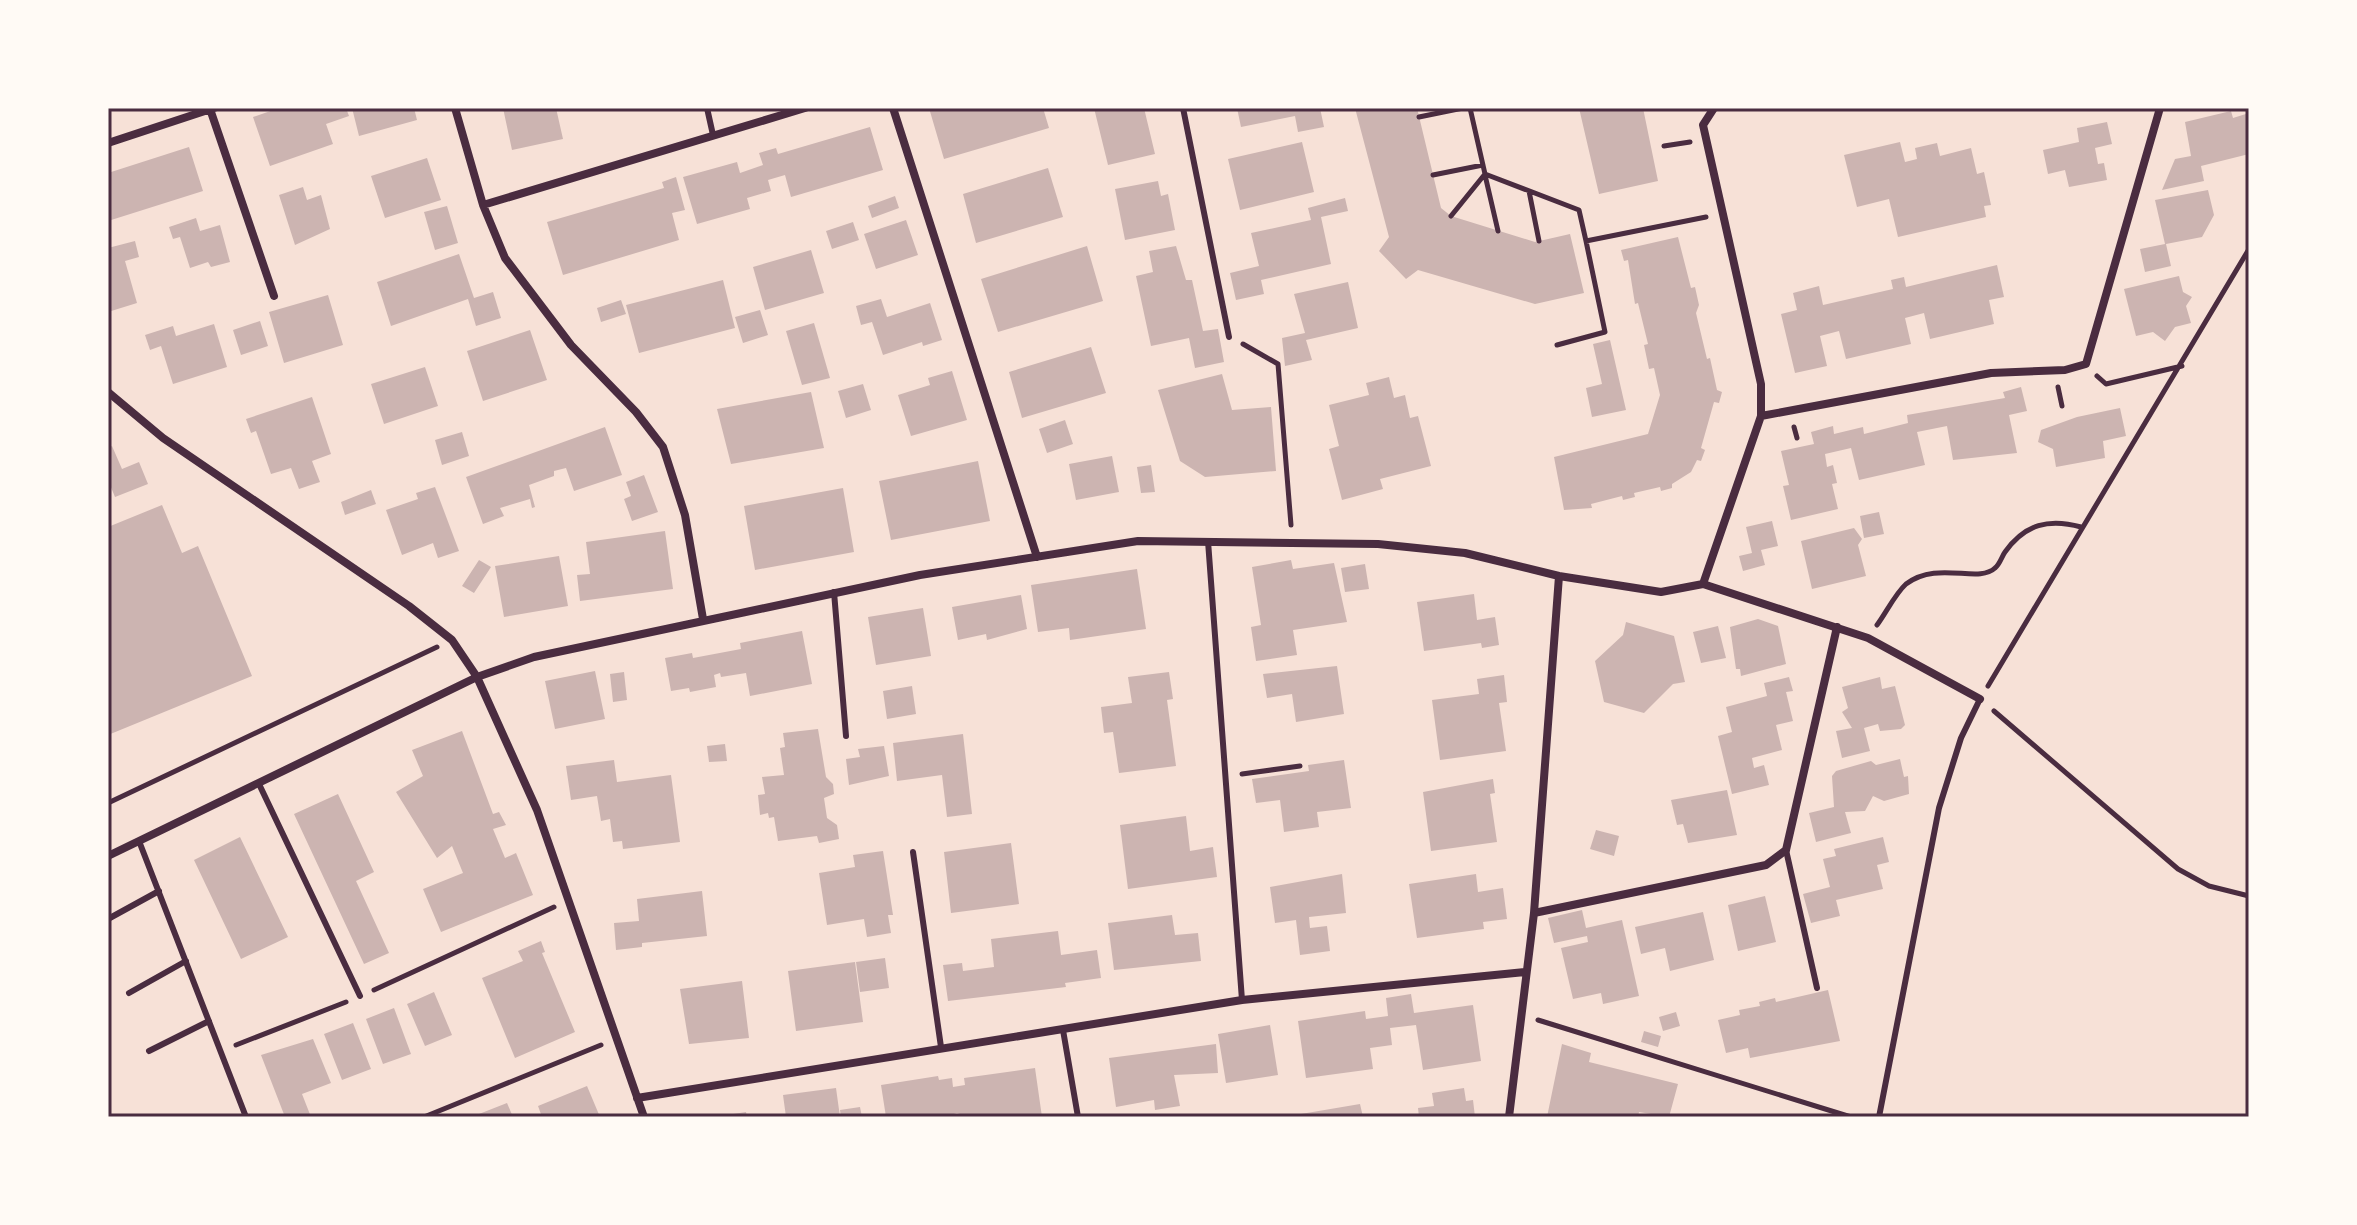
<svg xmlns="http://www.w3.org/2000/svg" width="2357" height="1225" font-family="'Golos Text',sans-serif">
	<style>
		.building { fill: #ccb4b1 }
		.lines { fill: none; stroke-linecap: round; stroke-linejoin: round }
		.path { stroke: #4a2c40; stroke-width: 5 }
		.service { stroke: #4a2c40; stroke-width: 6 }
		.minor { stroke: #4a2c40; stroke-width: 8 }
		.neatline { fill: none; stroke: #4a2c40; stroke-width: 3 }
	</style>
	<rect width="100%" height="100%" fill="#f7e1d7"/>
	<path class="building" d="M279,108H346L349,116L326,124L333,144L270,166L253,117Z
		M352,108H414L417,120L359,136Z
		M503,108H556L563,139L512,150Z
		M929,108H1043L1049,128L944,159Z
		M1094,108H1144L1155,154L1108,165Z
		M1237,108H1320L1324,127L1298,132L1295,116L1241,127Z
		M1355,108H1417L1441,208L1451,216L1535,242L1570,234L1584,293L1535,304L1418,270L1406,279L1379,251L1389,237Z
		M1579,108H1643L1658,181L1599,194Z
		M2231,111L2233,118L2249,113V154L2201,166L2204,181L2162,190L2175,159L2191,156L2185,122Z
		M2107,122L2112,144L2095,148L2098,164L2104,163L2107,180L2069,187L2065,170L2048,174L2043,150L2079,142L2077,128Z
		M870,127L883,170L791,197L785,175L768,180L771,191L747,198L750,209L697,224L683,177L737,162L740,173L763,165L759,153L776,148L778,154Z
		M1302,142L1314,192L1240,210L1228,159Z
		M1900,142L1905,162L1917,159L1915,148L1937,143L1940,156L1971,148L1977,174L1984,172L1991,205L1984,206L1986,217L1898,237L1889,199L1857,207L1844,155Z
		M189,147L203,191L108,221V173Z
		M427,158L441,200L385,218L371,176Z
		M1048,168L1063,217L976,243L963,194Z
		M676,177L685,210L672,213L679,240L563,275L547,222L664,188L662,182Z
		M1158,181L1161,196L1168,194L1175,230L1125,240L1115,189Z
		M303,187L307,200L321,195L330,229L295,245L279,195Z
		M2208,190L2214,215L2202,237L2166,244L2171,266L2145,272L2140,249L2165,244L2155,200Z
		M895,196L899,208L872,218L868,206Z
		M1345,198L1348,211L1321,217L1331,264L1261,280L1264,294L1236,300L1230,273L1259,266L1251,233L1311,220L1308,208Z
		M447,206L458,243L435,250L424,212Z
		M196,218L200,231L220,225L230,262L211,267L208,262L190,268L180,237L173,239L169,227Z
		M906,220L918,255L876,269L864,234Z
		M853,222L859,240L832,249L826,231Z
		M1678,237L1691,288L1695,287L1699,305L1696,313L1707,359L1710,358L1717,390L1722,392L1719,403L1714,402L1701,448L1705,450L1701,461L1697,460L1691,472L1672,484V488L1661,491L1660,487L1634,493L1635,497L1623,500L1622,496L1591,504L1592,508L1564,510L1554,457L1648,434L1660,395L1654,368L1649,369L1644,345L1648,344L1638,303L1635,304L1628,260L1624,261L1621,250Z
		M135,241L139,257L125,261L137,303L108,312V248Z
		M1087,246L1103,301L998,332L981,279Z
		M1176,246L1186,280H1192L1203,331L1218,329L1224,362L1195,368L1189,338L1151,346L1136,276L1153,272L1149,251Z
		M811,250L824,293L765,310L753,267Z
		M459,254L474,298L493,292L501,318L476,326L468,299L391,326L377,282Z
		M1997,265L2004,297L1989,300L1994,324L1930,339L1924,313L1905,318L1911,344L1846,359L1839,331L1820,336L1827,366L1795,373L1781,314L1797,310L1793,293L1819,286L1823,305L1893,289L1891,280L1904,277L1906,287Z
		M2179,276L2183,292L2192,297L2186,306L2191,323L2175,327L2165,341L2153,332L2136,336L2124,289Z
		M723,280L735,328L639,353L626,305Z
		M1348,282L1358,328L1306,340L1312,360L1285,366L1282,338L1305,333L1294,294Z
		M328,295L343,345L284,363L269,312Z
		M881,299L887,317L930,303L942,340L923,346L922,342L883,355L872,322L861,325L856,306Z
		M621,300L626,314L601,322L597,308Z
		M760,310L768,335L743,343L735,317Z
		M260,321L268,346L241,355L233,330Z
		M814,323L830,378L802,385L786,331Z
		M214,324L227,367L173,384L161,346L150,350L145,335L173,326L176,336Z
		M530,330L547,380L483,401L467,351Z
		M1610,340L1626,410L1592,417L1586,388L1602,384L1593,344Z
		M1091,347L1106,393L1022,418L1009,372Z
		M425,367L438,406L384,424L371,384Z
		M952,371L967,420L911,436L898,395L930,385L928,378Z
		M1222,374L1232,410L1271,407L1276,471L1205,477L1180,461L1158,390Z
		M1389,377L1394,398L1405,395L1410,418L1418,416L1431,466L1380,479L1383,489L1342,500L1329,449L1339,446L1329,405L1369,395L1366,383Z
		M863,384L871,410L846,418L838,391Z
		M2021,387L2027,411L2009,415L2017,453L1953,460L1947,426L1917,432L1925,465L1859,480L1851,448L1825,454L1827,467L1833,465L1837,483L1832,484L1838,509L1791,520L1783,486L1789,485L1781,451L1814,444L1811,432L1833,426L1834,434L1863,427L1864,434L1908,423L1907,415L2005,398L2003,392Z
		M811,392L824,448L731,464L717,409Z
		M312,397L331,454L312,461L320,482L299,489L291,468L271,474L256,431L251,433L246,419Z
		M2120,408L2126,436L2103,441L2105,458L2056,467L2053,449L2038,442L2041,430L2077,417Z
		M1065,420L1073,444L1047,453L1039,429Z
		M605,427L622,475L574,491L566,468L554,471V476L529,485L535,507L532,508L530,499L500,508L504,516L483,524L466,477Z
		M462,432L469,456L442,465L435,440Z
		M112,446L122,469L139,462L148,484L115,497L108,480V448Z
		M1112,456L1119,492L1076,500L1069,464Z
		M978,461L990,521L891,540L879,481Z
		M1151,465L1155,492L1141,493L1137,467Z
		M644,475L658,512L632,521L624,499L631,496L626,482Z
		M435,487L459,551L438,558L433,543L402,555L386,510L418,499L416,493Z
		M843,488L854,552L755,570L744,506Z
		M371,490L376,504L345,515L341,502Z
		M162,505L182,553L198,546L252,676L108,735V527Z
		M1879,512L1884,534L1864,538L1860,516Z
		M1772,521L1778,546L1761,550L1765,565L1743,571L1739,556L1752,553L1746,527Z
		M1854,528L1862,539L1858,545L1866,576L1812,589L1801,541Z
		M665,531L673,589L580,601L577,575L590,574L586,542Z
		M559,556L568,606L504,617L495,566Z
		M479,560L491,567L474,593L462,586Z
		M1291,560L1293,569L1334,563L1347,622L1293,630L1297,655L1256,661L1251,627L1261,625L1252,567Z
		M1365,564L1369,589L1345,592L1341,568Z
		M1137,569L1146,629L1070,640L1069,628L1038,632L1031,585Z
		M1474,594L1477,620L1495,617L1499,645L1482,648L1481,643L1424,651L1417,602Z
		M1021,595L1027,629L987,640L986,634L958,640L952,607Z
		M923,608L931,656L876,665L868,617Z
		M1758,619L1778,626L1786,664L1741,676L1740,669H1736L1730,627Z
		M1626,622L1674,636L1685,682L1673,684L1644,713L1604,702L1595,661L1623,635Z
		M1718,626L1726,658L1701,663L1693,632Z
		M802,631L812,684L750,696L746,673L721,677L720,673L714,675L716,687L690,692L689,688L671,691L665,658L692,653L693,658L741,649L740,643Z
		M1337,666L1344,714L1296,722L1292,694L1267,698L1263,674Z
		M595,671L605,719L555,729L545,681Z
		M624,672L627,700L613,702L610,674Z
		M1169,672L1173,699L1167,700L1176,766L1119,773L1113,732L1104,733L1101,707L1132,703L1128,677Z
		M1504,675L1507,702L1499,703L1506,751L1440,760L1432,700L1479,694L1477,679Z
		M1789,677L1793,691L1786,692L1793,721L1776,725L1782,750L1752,758L1754,768L1764,765L1769,785L1732,794L1718,736L1732,732L1726,707L1767,696L1764,683Z
		M1880,677L1882,689L1895,686L1905,725L1901,729L1880,731L1878,724L1864,728L1870,751L1842,758L1836,731L1852,728L1842,712L1848,708L1842,687Z
		M912,686L916,714L887,719L883,691Z
		M818,729L826,777L833,784L834,794L824,798L827,818L837,825L839,839L819,843L817,836L778,841L774,817L769,818L768,813L760,815L758,795L765,794L762,777L784,775L780,748L785,747L783,733Z
		M462,731L493,814L499,812L506,825L493,829L505,858L516,853L533,895L441,932L423,889L463,873L452,846L437,858L396,792L423,776L412,750Z
		M963,734L972,814L947,817L942,775L897,781L893,743Z
		M725,744L727,761L709,762L707,746Z
		M884,746L889,776L849,785L846,759L860,757L858,749Z
		M1900,759L1904,777L1908,776L1909,794L1884,801L1873,796L1865,811L1845,812L1851,833L1816,842L1809,813L1834,807L1832,776L1836,771L1871,761L1876,765Z
		M614,760L617,782L671,775L680,842L623,849L622,841L613,842L610,819L601,821L597,796L571,800L566,766Z
		M1344,760L1351,808L1317,812L1319,827L1284,832L1280,800L1256,803L1252,779L1309,771L1308,765Z
		M1493,779L1495,793L1490,794L1497,842L1431,851L1423,792Z
		M1727,790L1737,835L1688,843L1683,824L1677,825L1671,800Z
		M338,794L374,872L356,881L389,953L364,964L294,814Z
		M1186,816L1190,851L1213,847L1217,877L1128,889L1120,825Z
		M1596,830L1619,836L1614,856L1590,849Z
		M240,837L288,937L241,959L194,860Z
		M1883,837L1889,862L1877,865L1883,889L1836,900L1840,916L1811,923L1803,894L1830,887L1823,859L1836,856L1834,849Z
		M1011,843L1019,904L951,913L944,852Z
		M883,851L893,915H888L891,933L867,937L864,919L827,925L819,873L855,867L853,855Z
		M1342,874L1346,913L1309,917L1310,928L1327,926L1330,951L1300,955L1296,920L1275,923L1270,887Z
		M1476,874L1478,892L1503,888L1507,919L1483,922L1484,929L1417,938L1409,884Z
		M702,891L707,936L642,943V947L616,950L614,923L639,921L637,899Z
		M1765,896L1776,942L1738,951L1728,905Z
		M1582,910L1586,928L1622,920L1639,996L1603,1004L1601,993L1573,999L1561,948L1588,942L1587,936L1554,943L1548,918Z
		M1703,912L1714,960L1670,971L1665,948L1641,954L1635,927Z
		M1172,915L1175,935L1198,933L1201,961L1114,970L1108,923Z
		M1058,931L1061,955L1097,950L1101,978L1065,983L1066,987L948,1001L943,965L962,963L963,971L994,967L991,939Z
		M541,941L545,952L542,953L575,1032L515,1058L482,978L523,961L518,951Z
		M885,958L889,988L860,992L856,962Z
		M855,962L863,1022L796,1031L788,971Z
		M742,981L749,1038L689,1044L680,989Z
		M1828,990L1840,1041L1750,1058L1748,1048L1726,1053L1718,1020L1740,1015L1739,1010L1760,1006L1759,1002L1775,998L1776,1002Z
		M434,992L452,1035L425,1046L407,1004Z
		M1411,994L1414,1013L1473,1005L1481,1061L1423,1070L1416,1025L1390,1028L1392,1045L1370,1048L1373,1069L1306,1078L1298,1021L1365,1011L1366,1019L1388,1016L1386,998Z
		M394,1008L411,1054L383,1064L366,1019Z
		M1676,1012L1680,1026L1663,1031L1659,1017Z
		M353,1023L371,1069L342,1080L324,1034Z
		M1270,1025L1278,1075L1226,1083L1218,1034Z
		M1644,1031L1661,1036L1658,1047L1641,1042Z
		M313,1039L331,1083L302,1094L311,1117H285L261,1055Z
		M1216,1044L1218,1073L1174,1075L1180,1106L1155,1110L1154,1100L1116,1107L1109,1058Z
		M1562,1044L1591,1053L1589,1062L1678,1084L1669,1117L1639,1112L1638,1117H1547Z
		M1035,1068L1042,1117H969L957,1113L944,1117H886L881,1085L938,1076L939,1080L952,1078L953,1087L965,1085L964,1078Z
		M587,1086L600,1117H542L538,1106Z
		M836,1088L840,1117H786L783,1095Z
		M1464,1088L1466,1101L1473,1100L1475,1117H1419L1418,1108L1434,1106L1432,1093Z
		M507,1103L513,1117H480L479,1114Z
		M1360,1104L1363,1117H1295V1115Z
		M860,1107L862,1117H841L840,1110Z
		M746,1112L747,1117H727V1115Z"/>
	<g class="lines">
		<path class="path" d="M1470,108L1485,174L1579,210L1586,241L1706,217
			M1419,117L1463,108
			M1664,146L1690,142
			M1433,175L1483,165
			M1485,175L1498,231
			M1529,191L1539,241
			M1451,216L1485,174
			M1243,344L1278,364L1291,525
			M1557,345L1605,332L1586,241
			M2097,376L2106,384L2182,366
			M2058,387L2062,406
			M1794,427L1797,438
			M1877,625C1886,613 1895,594 1906,584C1938,560 1978,584 1995,568C2000,564 2002,556 2005,552C2025,524 2049,518 2081,527
			M1988,686L2249,249
			M1994,711L2178,869L2209,886L2249,896
			M1242,774L1300,766
			M108,803L437,647
			M374,990L554,907
			M1538,1020L1851,1117
			M236,1045L346,1002
			M424,1117L601,1045"/>
		<path class="service" d="M707,108L713,135
			M1183,108L1229,337
			M1208,541L1242,1000
			M834,592L846,736
			M259,784L360,996
			M139,841L246,1117
			M1786,850L1817,988
			M913,852L941,1047
			M108,919L159,891
			M129,993L186,961
			M1063,1030L1078,1117
			M149,1051L209,1021
			M1879,1117L1939,808L1961,738L1980,699"/>
		<path class="minor" d="M455,108L483,205L505,258L571,345L636,412L663,447L685,515L703,619
			M893,108L1037,557
			M210,109L274,296
			M108,143L214,108
			M483,205L805,108
			M108,392L163,438L409,606L452,640L477,677L537,810L644,1117
			M1761,416L1991,373L2065,370L2086,364L2160,108
			M1703,584L1761,416V384L1703,125L1714,108
			M108,856L477,677L534,657L920,575L1138,541L1378,544L1465,553L1559,576L1661,592L1703,584L1868,638L1980,699
			M1534,913L1766,865L1786,850L1837,627
			M637,1098L1242,1000L1525,972
			M1509,1117L1534,913L1559,576"/>
	</g>
	<rect width="2357" height="1225" fill="none" stroke="#fffaf5" stroke-width="220"/>
	<rect x="110" y="110" width="2137" height="1005" class="neatline"/>
</svg>
